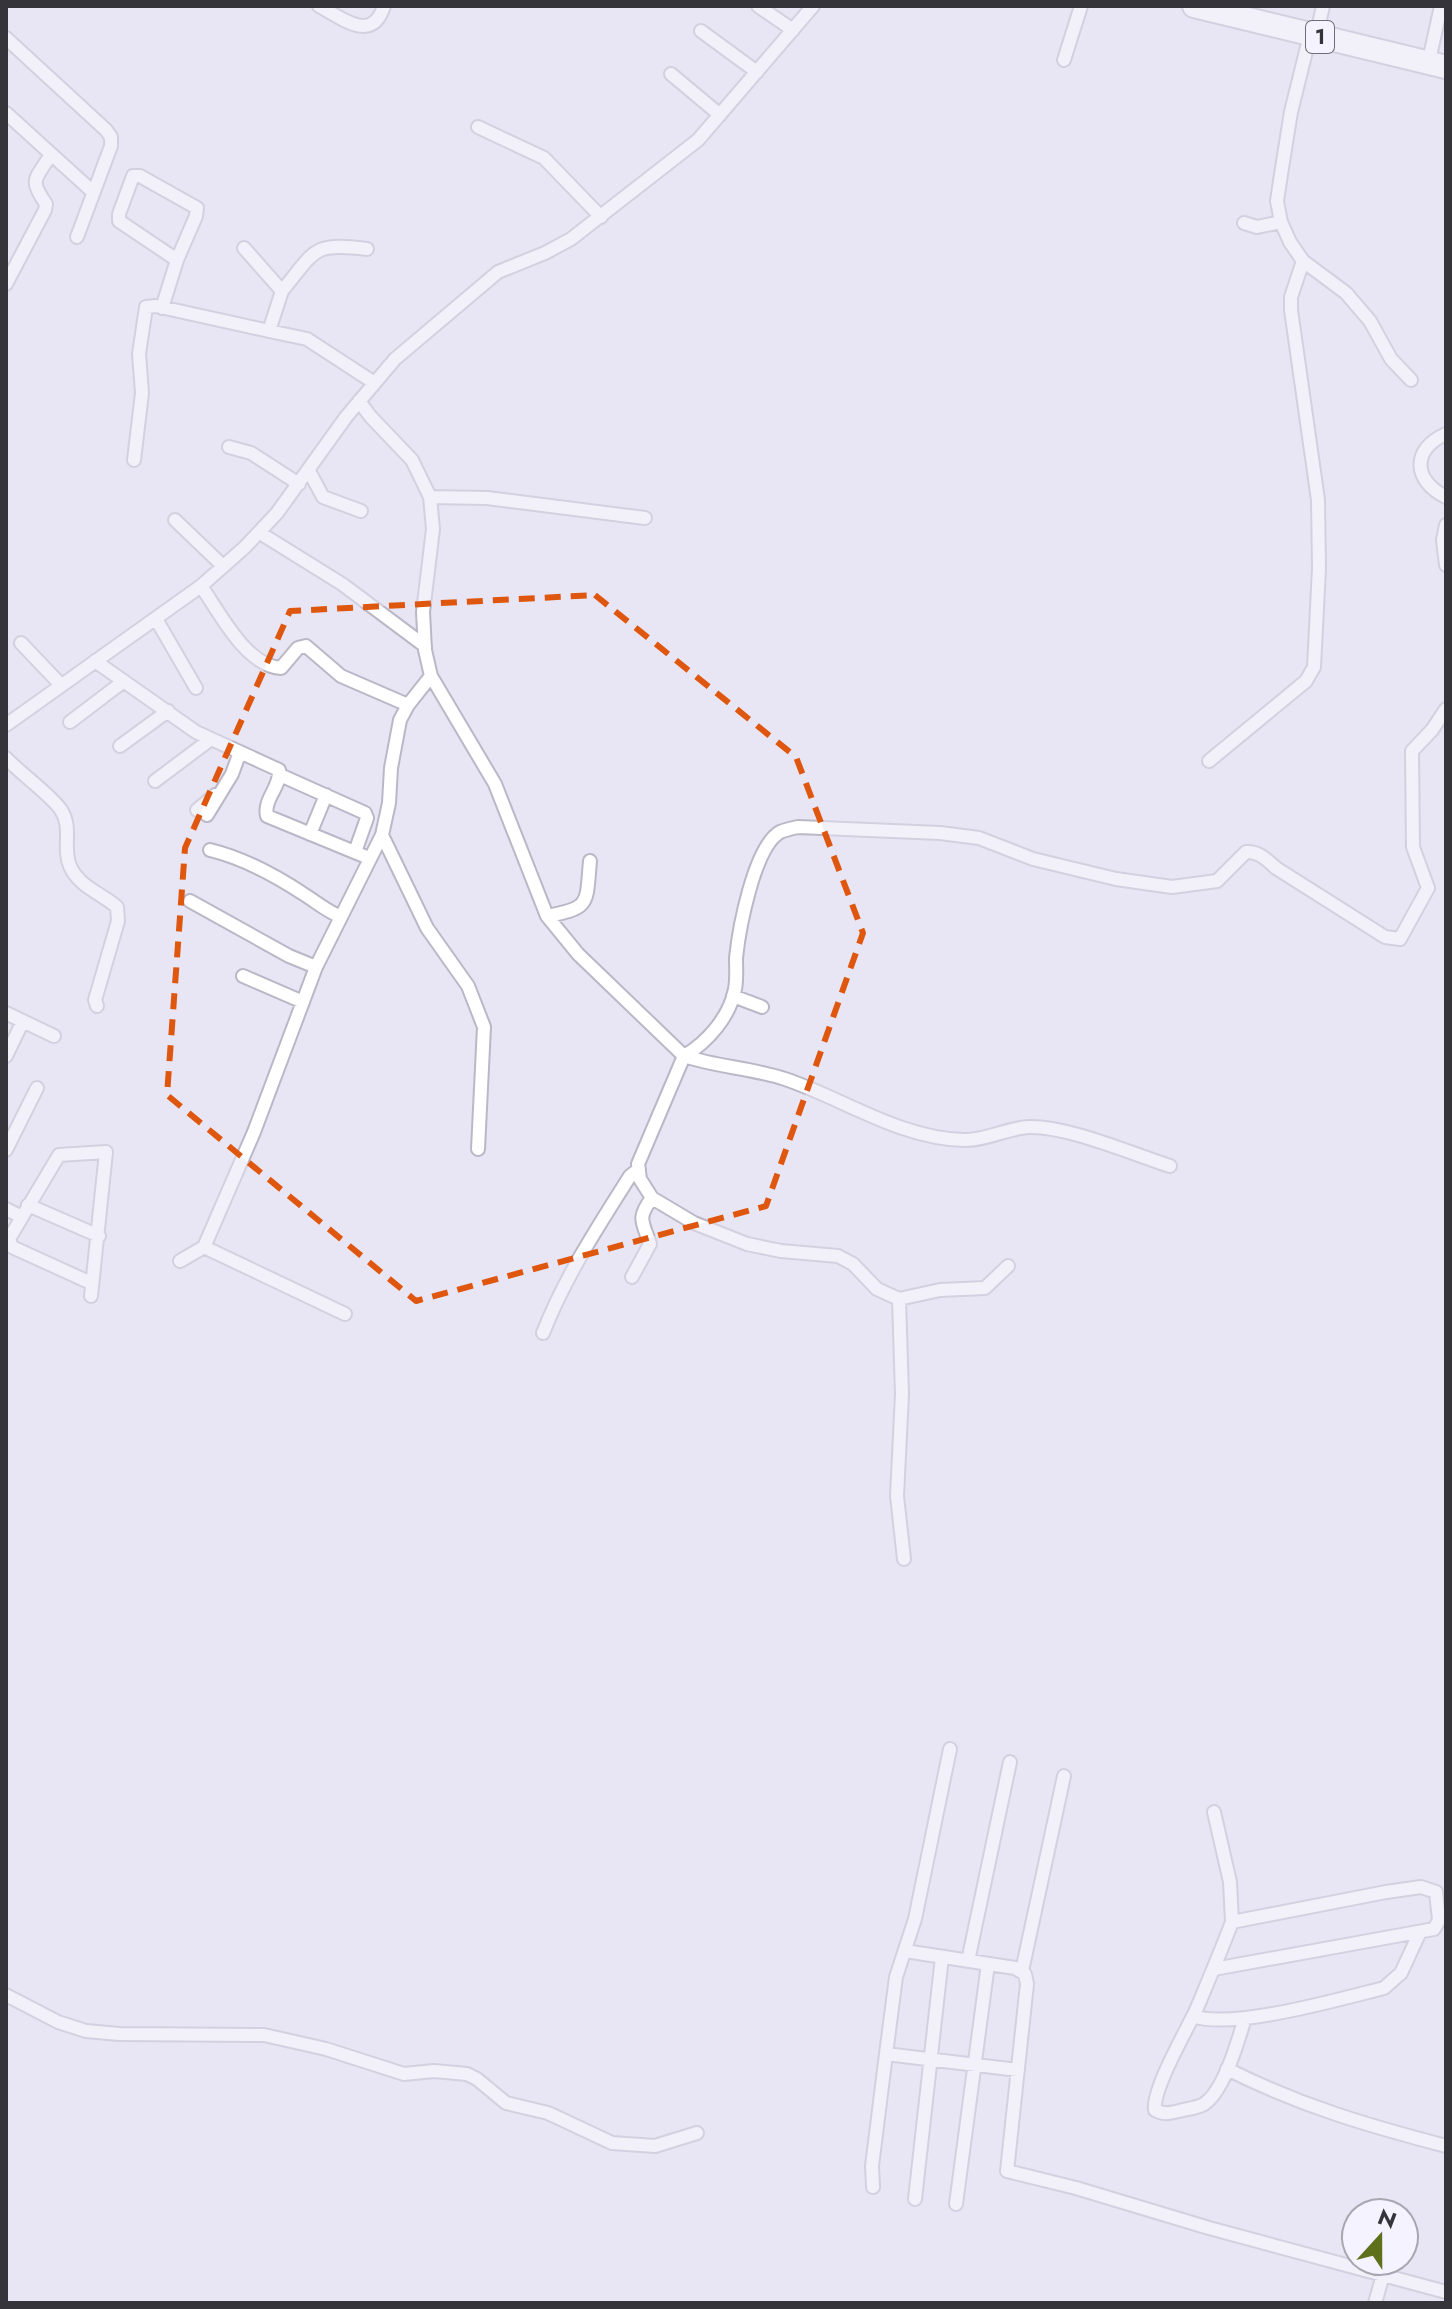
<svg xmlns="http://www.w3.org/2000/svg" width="1452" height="2309" font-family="Jost,sans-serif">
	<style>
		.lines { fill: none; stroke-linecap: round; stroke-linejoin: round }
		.minor-casing { stroke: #bab8c6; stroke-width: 16 }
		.trunk-casing { stroke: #bab8c6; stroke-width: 26 }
		.minor { stroke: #fff; stroke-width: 12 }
		.trunk { stroke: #fff; stroke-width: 22 }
		.marked { fill: none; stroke: #df570e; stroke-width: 6; stroke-dasharray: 16 10; stroke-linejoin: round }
		.labels { text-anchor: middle; stroke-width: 6; stroke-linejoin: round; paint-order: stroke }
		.shield { fill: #f5f3ff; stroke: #6f6d75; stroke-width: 2 }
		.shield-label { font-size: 20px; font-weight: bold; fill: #35343a }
	</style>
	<rect width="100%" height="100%" fill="#e8e6f4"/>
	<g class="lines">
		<g class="minor-casing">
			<path id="minor" d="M319,6C342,18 372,44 384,6
				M758,6L793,30
				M701,31L757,72
				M1310,35L1291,112L1282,168L1277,201L1281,222L1290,242L1303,261L1346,293L1370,321L1391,359L1411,380
				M1316,37L1323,6
				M6,38L106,130L111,137V146L77,237
				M1430,56L1441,6
				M1064,60L1081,6
				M671,74L720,115
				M6,113L93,192
				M478,127L544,158L601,217
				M1244,223L1257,227L1281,222
				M244,248L282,291L269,331L307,339L373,382
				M6,284L45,210L46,204C28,178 36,180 51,154
				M282,291C316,250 312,242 367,249
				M162,308L177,260L196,216L197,208L140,176H133L119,214V221L177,260
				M359,401L370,416L412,460L430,497L433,529L423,612L425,650L431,676L495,784L547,916L578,954L684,1056C708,1042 730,1016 735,989C737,979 736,968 736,958C739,929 754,847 780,832C785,830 793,828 798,827L940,833L979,838L1033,859L1116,879L1172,887L1217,881L1246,852C1259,851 1267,860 1276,868L1385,937L1400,939L1428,888L1413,847L1412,751L1432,730L1446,709
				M1446,434C1411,449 1413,481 1446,497
				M229,447L251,453L299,484
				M134,460L142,393L139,354L146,307L156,306L269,331
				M309,471L323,497L361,511
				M430,497L487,498L645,518
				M175,520L223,566
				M1446,525L1443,540L1446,565
				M260,533L342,584L425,646
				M201,586C220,613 246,666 281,668L298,648L306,646L341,676L408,705
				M156,619L196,688
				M21,643L61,685
				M95,661L196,732L279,770C281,787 263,799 267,816L369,858
				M70,722L124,681
				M6,725L201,586L245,547L277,513L346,417L395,359L498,272L545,253L571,239L698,140L813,6
				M120,746L168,711
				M6,758C20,773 53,797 61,810C73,828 62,848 70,866C79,887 101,893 117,907L118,921L95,1000L97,1006
				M1209,761L1306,681L1314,667L1319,568L1318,500L1291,310V297L1303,261
				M280,775L365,813L367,818L355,852
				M155,781L211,739
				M197,810L215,795
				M207,815L232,774L240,752
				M310,834L326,795
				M382,835L427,928L468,986L484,1027L478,1149
				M210,850C243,858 273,874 302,893C315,901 325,910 339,916
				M190,901L289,956L316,967
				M547,916C591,908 586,904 590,861
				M243,976L303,1002
				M733,996L762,1007
				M6,1013L54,1036
				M6,1056L23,1021
				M6,1150L37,1088
				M28,1205L99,1236
				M6,1209L22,1217L9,1239L12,1247L91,1283
				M22,1217L59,1155L106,1152L91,1296
				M204,1247L345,1314
				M180,1261L204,1247L254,1132L316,967L382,835L389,803L391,768L400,720L408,705L431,676
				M1008,1266L985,1288L940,1290L899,1299L877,1289L853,1264L838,1256L781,1251L747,1244L694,1223L652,1198L640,1179L638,1164L684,1056C717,1067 752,1068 785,1079C842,1098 901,1139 964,1140C985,1141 1007,1128 1029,1127C1069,1126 1132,1154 1170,1166
				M632,1277L650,1244C643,1222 636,1219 652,1198
				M899,1299L902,1394L897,1496L904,1559
				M543,1333C565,1277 597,1228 630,1176L639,1169
				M1214,1812L1230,1882L1232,1922
				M905,1951L1015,1968L1025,1974L1027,1984L1007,2171L1076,2188L1209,2228L1383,2275
				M968,1961L1010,1762
				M1214,1969L1434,1929L1439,1920L1436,1892L1421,1887L1386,1892L1232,1922C1221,1951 1209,1979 1197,2008C1187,2030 1152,2089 1155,2110C1164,2115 1170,2113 1179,2111C1187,2109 1197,2108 1204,2104C1224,2091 1238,2041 1245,2018
				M1022,1971L1064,1776
				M6,1995L58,2022L86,2031L119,2034L264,2035L326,2049L404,2074L434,2071L467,2074L477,2079L506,2103L548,2113L612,2143L655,2146L697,2133
				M1193,2016C1232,2030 1340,1999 1384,1988L1401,1973L1420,1932
				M886,2054L896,1977L915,1919L950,1749
				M1227,2069C1301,2106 1366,2125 1446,2146
				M873,2187L872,2166L886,2054L1018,2070
				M915,2199L942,1957
				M956,2204L988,1964
				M1375,2303L1383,2275L1446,2292"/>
		</g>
		<g class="trunk-casing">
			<path id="trunk" d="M1194,6L1446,67"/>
		</g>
		<use href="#minor" class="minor"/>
		<use href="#trunk" class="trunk"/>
	</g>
	<path d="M0 0H1452V2309H0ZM595,595L796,757L863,933L766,1206L416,1301L167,1095L185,848L290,611Z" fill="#e8e6f4" fill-opacity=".55" fill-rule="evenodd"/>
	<path class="marked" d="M595,595L796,757L863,933L766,1206L416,1301L167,1095L185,848L290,611Z"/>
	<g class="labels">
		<rect class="shield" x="1306" y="21" width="28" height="32" rx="6"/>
		<g class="shield-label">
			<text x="1320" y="44">1</text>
		</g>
	</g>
	<rect width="1452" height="2309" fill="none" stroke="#35343a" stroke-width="16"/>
	<g transform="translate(1380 2237) rotate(21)"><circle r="38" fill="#f5f3ff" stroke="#a8a7b0" stroke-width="2"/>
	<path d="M0-6L14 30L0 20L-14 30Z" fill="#5f701d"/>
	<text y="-12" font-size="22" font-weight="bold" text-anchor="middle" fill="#35343a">N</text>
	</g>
</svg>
